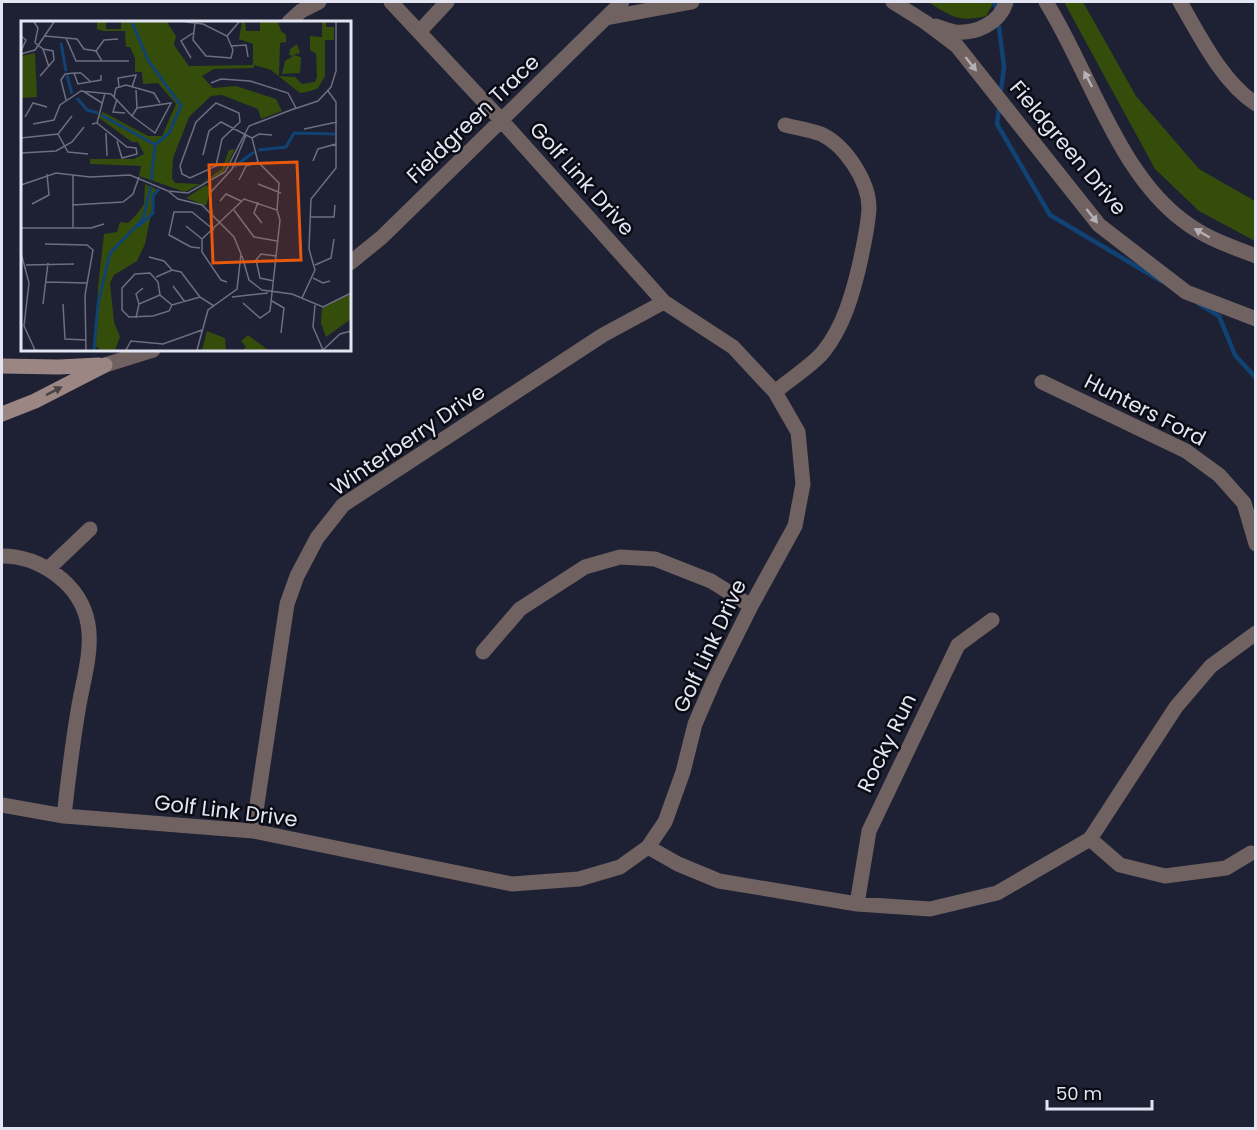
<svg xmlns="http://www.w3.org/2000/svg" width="1257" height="1130" font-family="Poppins,sans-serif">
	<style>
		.green { fill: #344d0b }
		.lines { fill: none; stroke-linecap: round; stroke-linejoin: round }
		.stream { stroke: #104374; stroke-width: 4.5 }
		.street { stroke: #6f6260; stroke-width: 15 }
		.secondary { stroke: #9b8684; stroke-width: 15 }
		.oneway { fill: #b5b1b8 }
		.oneway2 { fill: #4b4246 }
		.labels { text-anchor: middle; stroke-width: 5; stroke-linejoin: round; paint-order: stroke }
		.street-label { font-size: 21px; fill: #e3e5f3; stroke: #0a0b13 }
		.inset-river { fill: none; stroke: #104374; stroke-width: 3 }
		.inset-road { fill: none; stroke: #6d6f80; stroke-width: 1.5 }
		.view { fill: #e8590c; fill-opacity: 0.15; stroke: #e8590c; stroke-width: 3 }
		.inset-edge { fill: none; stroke: #e3e5f3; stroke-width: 3 }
	</style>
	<rect width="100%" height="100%" fill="#1e2034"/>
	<path class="green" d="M928,2H994L986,16C959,23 951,16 928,2Z
		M1064,2H1083L1136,96L1199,169L1255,201V241L1199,211L1155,169Z"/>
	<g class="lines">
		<path class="stream" d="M994,2L996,8
			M999,27L1004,67L1001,90
			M999,109L997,124L1050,215L1161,281
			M1199,304L1219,316L1235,355L1256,378"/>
		<path class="street" d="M893,2L925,22L957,46L1099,225L1186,292L1256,319
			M1046,2C1090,72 1119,178 1189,225C1209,239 1232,247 1256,256
			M1180,2C1200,36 1222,82 1256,104
			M606,18L692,2
			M289,22L301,11L319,2
			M936,26C942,28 949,31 955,32C976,34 1000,23 1006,2
			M419,32L447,2
			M350,263L382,237L622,2
			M105,365L153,350
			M1042,382L1186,451L1219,475L1244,503L1256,544
			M775,392C790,379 813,365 824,351C843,327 852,296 859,267C863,248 868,228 869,208C869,181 845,145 821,134C810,130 797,128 785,125
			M2,556C40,556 81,584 88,624C93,652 82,684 78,711C72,746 68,781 64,816
			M49,568L90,529
			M483,652L520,609L585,567L620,557L655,559L711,581L751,606
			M2,805L64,816L253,831L512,884L579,879L620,867L648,847L665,822L683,772L695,724L714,680L751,606L795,526L803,484L798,432L775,392L733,347L664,302L502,121L391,2
			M253,831L287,604L297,576L317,538L343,505L603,335L664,302
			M1090,839L1120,865L1165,876L1226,868L1251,853
			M648,847L678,864L719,881L857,904L930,909L997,893L1090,839L1176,707L1211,666L1256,633
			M857,904L869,831L958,645L992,620"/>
		<path class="secondary" d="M2,366L59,367L99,365
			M2,414L35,401L105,365"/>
	</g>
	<defs><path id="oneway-solid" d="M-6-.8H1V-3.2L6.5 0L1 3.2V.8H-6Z" transform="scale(1.5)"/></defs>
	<g class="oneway">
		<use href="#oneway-solid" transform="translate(971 64) rotate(52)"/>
		<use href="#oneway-solid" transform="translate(1088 79) rotate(-117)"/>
		<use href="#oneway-solid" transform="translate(1092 216) rotate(52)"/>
		<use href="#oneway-solid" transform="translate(1202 233) rotate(-150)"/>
	</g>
	<use class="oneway2" href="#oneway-solid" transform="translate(54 391) rotate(-27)"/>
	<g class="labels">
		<g class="street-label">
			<text transform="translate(473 119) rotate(-44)" y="7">Fieldgreen Trace</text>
			<text transform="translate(1068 148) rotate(50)" y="7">Fieldgreen Drive</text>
			<text transform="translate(582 179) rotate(48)" y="7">Golf Link Drive</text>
			<text transform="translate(1145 410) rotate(27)" y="7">Hunters Ford</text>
			<text transform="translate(408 440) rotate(-34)" y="7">Winterberry Drive</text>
			<text transform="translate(710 646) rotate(-65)" y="7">Golf Link Drive</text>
			<text transform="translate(887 743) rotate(-64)" y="7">Rocky Run</text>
			<text transform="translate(226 811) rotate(7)" y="7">Golf Link Drive</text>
		</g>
	</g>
	<g transform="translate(21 21)">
		<rect width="330" height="330" fill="#1e2034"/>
		<path d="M76,1H85V8H100V1H146L155,15L153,24L168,45L232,44V23L218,18L221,1H224L225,10H239V1H257L260,10L265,14V21L259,22L258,55L274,56L281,63L294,61L296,56L295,33L289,29V15L301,16V1H305V6H313V19H304V55L297,67L290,70L279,72L250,49L233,44V47L193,48L181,55L192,67L215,65L255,78L261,90L240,98L237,88L201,74L190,75L168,96L152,137L151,157L154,162L179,163L201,148L208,129L214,128L202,151L164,171L118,155L120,145L69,143V138H113L123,133L117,121H111L77,96L82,91L127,115H141L155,83L137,62L122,63L121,51H114V37L109,26H105L104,10H82L76,8ZM276,23L279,32L272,34L280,36L279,52L261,53L264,40L272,35L268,34L269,28ZM14,32L16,76L0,77V35ZM124,163L135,168L124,223L116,240L93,254L89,262L93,301L99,316L94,329H79L75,325L77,266L83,213L96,211L99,201L107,202L116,193L123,183ZM185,164L190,167L185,185L165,177ZM330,273V298L305,316L300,302L301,287ZM186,310L204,317L205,329H181ZM227,314L247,329H222L225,326L220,320Z" fill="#344d0b"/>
		<path class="inset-river" d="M111,1L127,39L160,85L148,112L134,124L130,159M40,22L45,50M46,54L51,73M56,77L66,89L77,92M80,94L133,123M237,129L265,126L273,112L314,113M213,146L233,131M117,206L132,192V175L138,168M73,329L77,283L89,232L122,198L130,165"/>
		<path class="inset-road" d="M13,1L17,7L14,22M165,1L182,3L206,15L212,29L210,37L185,35L172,19L174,2M0,15L5,19L0,30M24,15L56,18L63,28L75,30L81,40M206,15L218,1M45,17L55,40H108M14,22L22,28L28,46M210,25L225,24L227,36M75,30L83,19L97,18M0,33L14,29L33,1M170,37L160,20L172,12M53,52H60L70,61M19,55L33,39L32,30L22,28M190,62L200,58L229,60L267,72L275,87M98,66L97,57L115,54L111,66M115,69L116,87M62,70L81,82M93,76L95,67L105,64L133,72L139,82M96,78L92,91L104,92M45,79L40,59L44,53L53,52L57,63L80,59V54M195,82L218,92L219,101L201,118L195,145L169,157L161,153L159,145L175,101ZM273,88L297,80L310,66L315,50V1M4,96L12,82L26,86M76,102L84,72M12,103L33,99L39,84L60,70L90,73L111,95L116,87L150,82L134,112L111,95M71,103L76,102L106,126L115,127L116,133L101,137L96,120M283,108L316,101M85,112L86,135M37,113L47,131L67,133M0,117L37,113L51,95M231,117L238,113L251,114M0,132L35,130L51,121L63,106M182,134L188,110L200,101L231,117L237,141L258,162L256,189M292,140L297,128L315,123M52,154V206M218,159L225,145L237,141M237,163L260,172M0,164L35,152L69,156L109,154L147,170L167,172L204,151L228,105L275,87M147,170L157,178L181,184L213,216L220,233L216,268L187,289L176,329M199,180L205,173L220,180M237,181L233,192L241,202M11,183L28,174L26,153M51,184L102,181L112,173L118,156M213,189L233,216L256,220M191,194L189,172L211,148L225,114M289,196H313L314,184M165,205L181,218M0,207H70L83,203M24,223L66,224L72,229L64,274L65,329M179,227L170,226L148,214L153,191H171L193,209M0,232L8,262L3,305L14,329M221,235L228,259L241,269L271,273L302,286L330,272M128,236L143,240L151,249M5,244L53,243M294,244L310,237L313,218M135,256L151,249L160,251L179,276M292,257L302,262L309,260M253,260L239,257L235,239L240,233L255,235M25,261L66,262M206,261L200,259L181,231V218L223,178L256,189L259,199L249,290L239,297L222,282M152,265L164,281M211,276L247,272M281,277L294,249L288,228L290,178L315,147V81L307,70M251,280L263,287L260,312M22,283L27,242M42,283L44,318L65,319M118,283L115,273L122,267M151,284L148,290L132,295L108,296L101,289V267L114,253L129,252L137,261L139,274L151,284L179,276L193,285M294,284L292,306L302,329M115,297L118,283L139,274M105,329L110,320L142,323L181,309M302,329L319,313L330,310"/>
		<path class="view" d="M276,141L280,239L192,242L188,144Z"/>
		<rect width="330" height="330" class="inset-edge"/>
	</g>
	<rect width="1257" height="1130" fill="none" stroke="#e3e5f3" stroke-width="6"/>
	<path d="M1047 1100v9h105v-9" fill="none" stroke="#e3e5f3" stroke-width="3"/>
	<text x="1056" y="1100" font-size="18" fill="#e3e5f3" stroke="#0a0b13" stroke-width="4.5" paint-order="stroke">50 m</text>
</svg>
